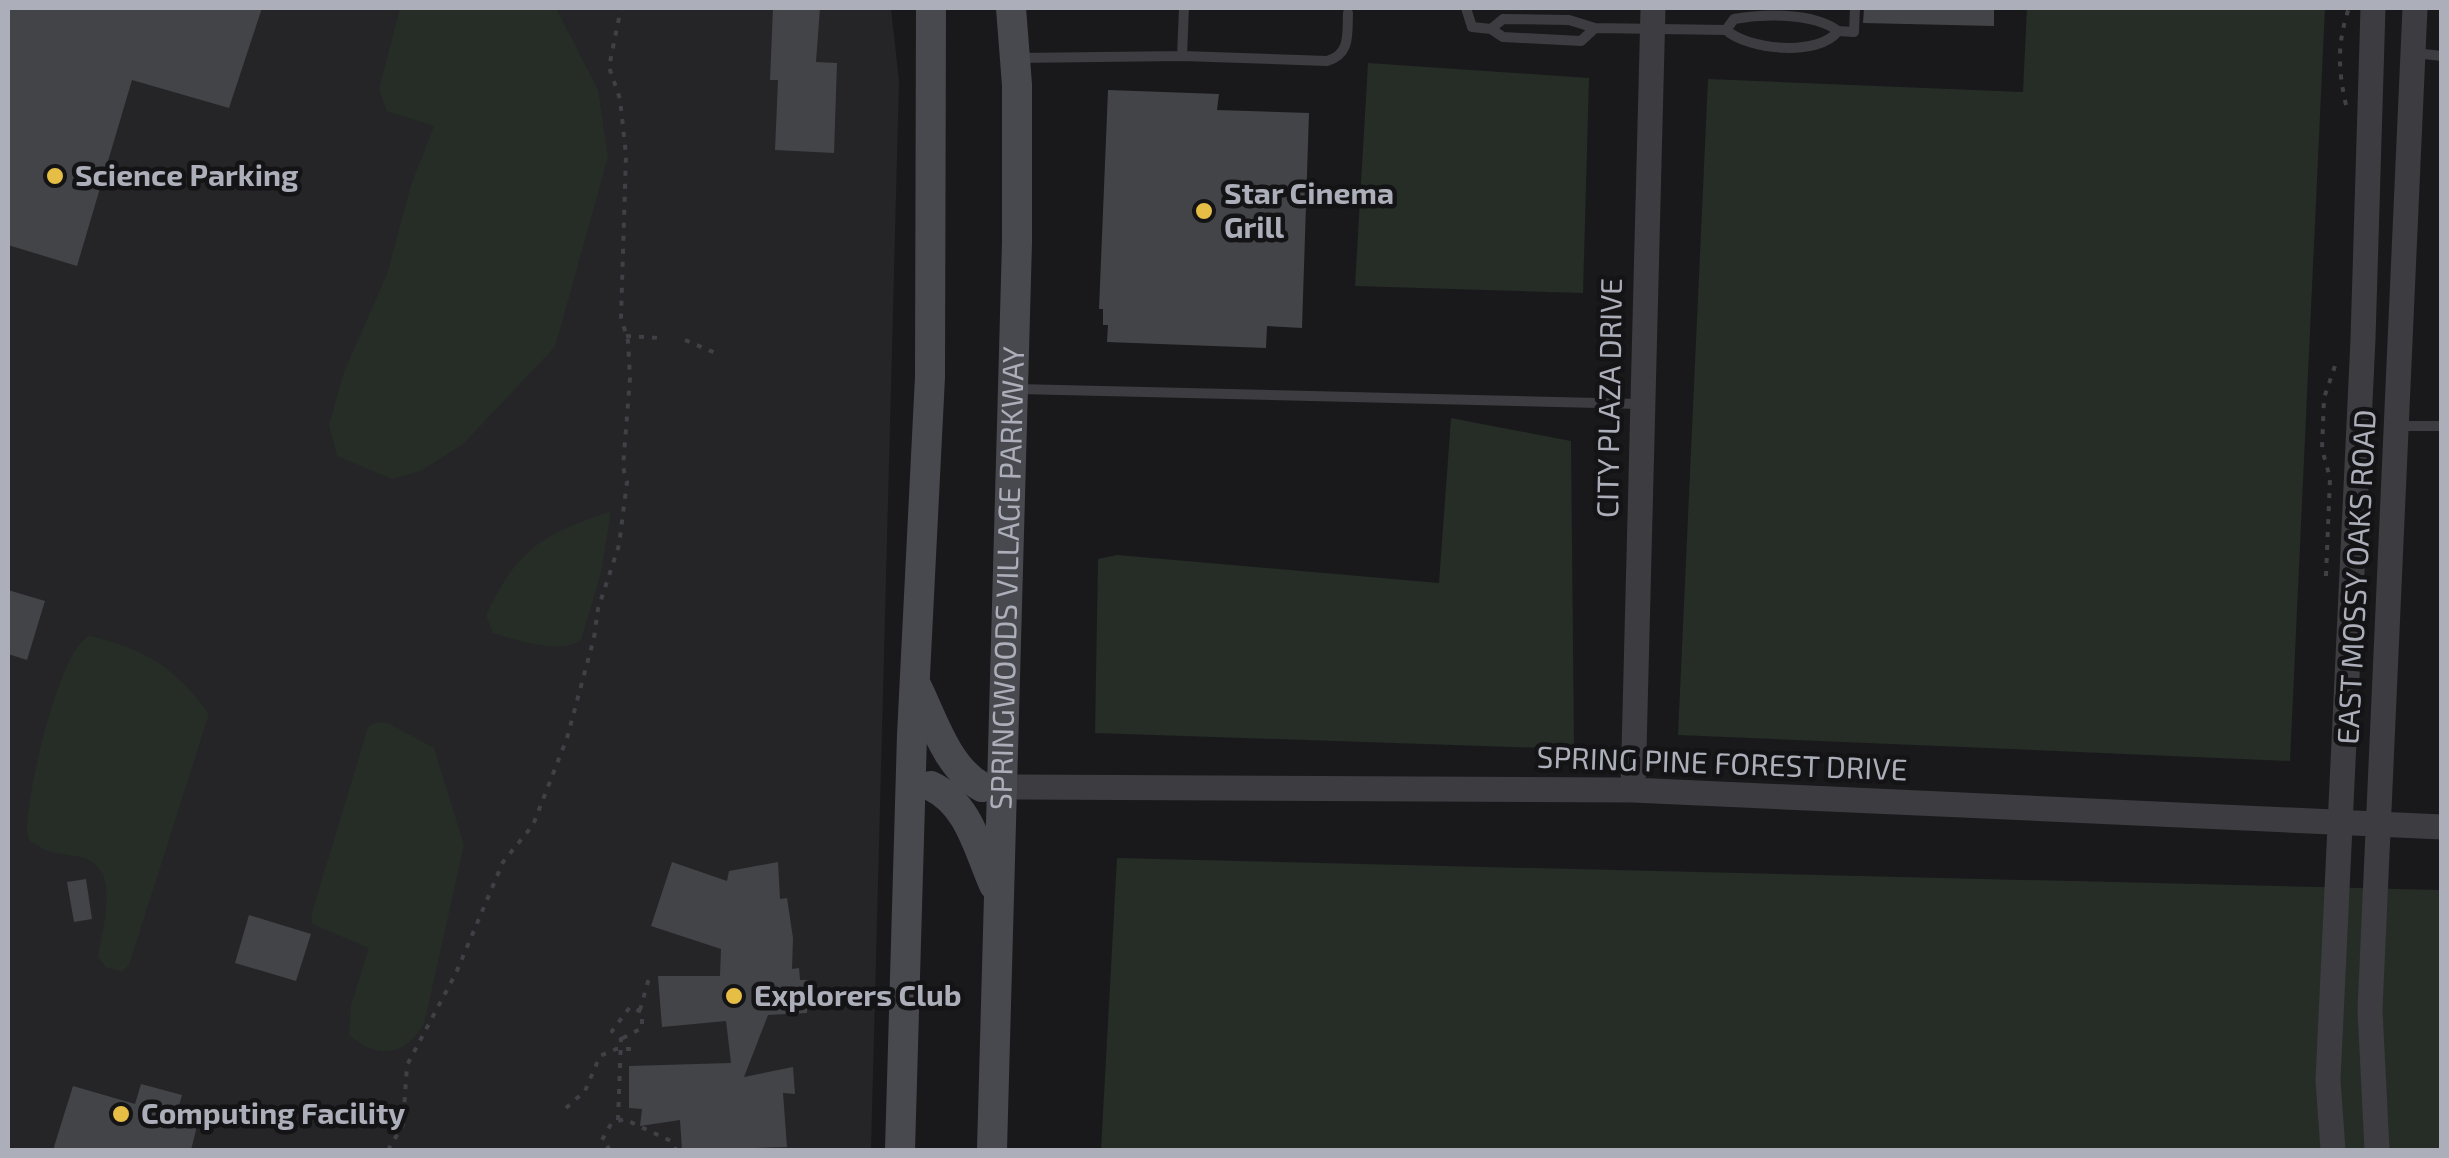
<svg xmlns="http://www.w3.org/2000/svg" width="2449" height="1158" font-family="'Exo 2',sans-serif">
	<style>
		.built { fill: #252528 }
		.green { fill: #252d26 }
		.building { fill: #434448 }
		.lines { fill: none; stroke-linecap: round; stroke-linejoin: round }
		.path { stroke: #404146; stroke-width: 4; stroke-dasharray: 5 8; stroke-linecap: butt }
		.service { stroke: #3c3c41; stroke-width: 10 }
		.tertiary { stroke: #3c3c41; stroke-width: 25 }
		.secondary { stroke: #48494f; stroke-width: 30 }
		.poi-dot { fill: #e6be45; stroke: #141416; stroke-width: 4 }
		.labels { text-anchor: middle; stroke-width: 9; stroke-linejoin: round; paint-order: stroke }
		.poi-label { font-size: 30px; font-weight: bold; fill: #acafb9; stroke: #141416; text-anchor: start }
		.street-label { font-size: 30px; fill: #acafb9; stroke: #141416 }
	</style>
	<rect width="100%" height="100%" fill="#19191b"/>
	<path class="built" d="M8,8H891L899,81L871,1150H8Z"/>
	<path class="green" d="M400,8H556L598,90L608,157L555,347L462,445L420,471L392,479L337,456L329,425L344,372L387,274L411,185L434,126L387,111L379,89Z
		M2027,8H2325L2290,761L1678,735L1708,79L2023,92Z
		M1368,63L1589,78L1583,293L1355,286Z
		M1451,418L1571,441L1574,749L1095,733L1098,559L1117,555L1439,583Z
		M611,511L601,573L581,640C560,655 516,640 493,633L486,615C519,547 542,535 611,511Z
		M89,636C144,648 176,668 209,714L129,965L122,972L106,967L98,957C102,927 123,867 80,857C56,852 51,856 29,840L27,831C26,796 59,650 89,636Z
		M376,722L388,723L434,748L464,845L424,1024C405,1056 378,1060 349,1035L351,1005L369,948L312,924L311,916L368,727Z
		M1117,858L2441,890V1150H1101Z"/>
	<path class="building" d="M8,8H262L229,108L132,80L77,266L8,245Z
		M773,8H820L816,62L837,63L834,153L775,150L778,80H770Z
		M1864,8H1994V26L1863,23Z
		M1108,90L1219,94L1217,110L1309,113L1302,328L1267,326L1266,348L1107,342L1108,325H1103V309H1099Z
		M8,590L45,601L27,660L8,654Z
		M672,862L727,881L729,871L778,862L780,899L787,898L793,938L792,969L799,968L800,980H809L807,1013L768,1015L744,1077L793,1067L795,1094L783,1093L787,1147L682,1150L680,1120L640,1126L642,1109L629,1108V1066L731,1063L726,1021L662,1027L658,976H720L721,949L651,926Z
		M86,879L92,919L74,922L67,882Z
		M249,915L311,934L296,981L235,963Z
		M141,1084L182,1095L175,1120L197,1126L191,1150H53L73,1086L135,1104Z"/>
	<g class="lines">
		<path class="path" d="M2346,105C2338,70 2337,42 2349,8
			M626,336L659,338
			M685,340L720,355
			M2326,576L2330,478L2322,449L2324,398L2337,360
			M640,1010L649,978
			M566,1108L585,1091L600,1056L616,1049H632
			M618,1120L621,1039L612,1031L630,1007L642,1012V1028L621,1039
			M388,1150L403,1125L407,1065L456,973L503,862L533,825L567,738L594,638L598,609L619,545L627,482L623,467L630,378L628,341L621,317L626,155L620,99L609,67L621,8
			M610,1150L602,1140L611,1124L624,1119L671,1141L676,1150"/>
		<path class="service" d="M1466,8L1472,27L1491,29
			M1595,28L1581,41L1503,37L1491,29L1503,19L1569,20L1595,28L1726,30C1748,50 1819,57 1838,31C1813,12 1763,14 1734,19L1726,30
			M1838,31L1854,32L1855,8
			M2414,53L2442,56
			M1182,56L1184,8
			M1017,58L1182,56L1327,61C1351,54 1347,34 1348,13
			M1018,389L1641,404
			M2399,426H2442"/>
		<path class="tertiary" d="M1001,787L1633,790L2442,827
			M1633,790L1653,8
			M2333,1150L2328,1080L2363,339L2373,8
			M2377,1150L2370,1010L2415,8"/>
		<g class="secondary">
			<path d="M916,685C933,719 947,768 982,787"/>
			<path d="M931,786C969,804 978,849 994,885"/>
			<path d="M900,1150L912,735L930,377L931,8"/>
			<path id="s1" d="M992,1150L1017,242V85L1011,8"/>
		</g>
	</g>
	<g class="poi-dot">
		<circle cx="55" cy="176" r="10"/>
		<circle cx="1204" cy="211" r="10"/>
		<circle cx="734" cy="996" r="10"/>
		<circle cx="121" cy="1114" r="10"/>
	</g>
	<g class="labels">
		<g class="poi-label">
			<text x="75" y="186">Science Parking</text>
			<text x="1224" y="204">Star Cinema<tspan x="1224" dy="34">Grill</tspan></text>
			<text x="754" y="1006">Explorers Club</text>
			<text x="141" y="1124">Computing Facility</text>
		</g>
		<g class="street-label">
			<text transform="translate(1610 398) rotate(-89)" y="10">CITY PLAZA DRIVE</text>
			<text transform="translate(2357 577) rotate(-87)" y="10">EAST MOSSY OAKS ROAD</text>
			<text dy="10" stroke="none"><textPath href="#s1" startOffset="572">SPRINGWOODS VILLAGE PARKWAY</textPath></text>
			<text transform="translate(1722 764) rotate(2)" y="10">SPRING PINE FOREST DRIVE</text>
		</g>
	</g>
	<rect width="2449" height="1158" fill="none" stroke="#acafb9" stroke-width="20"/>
</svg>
